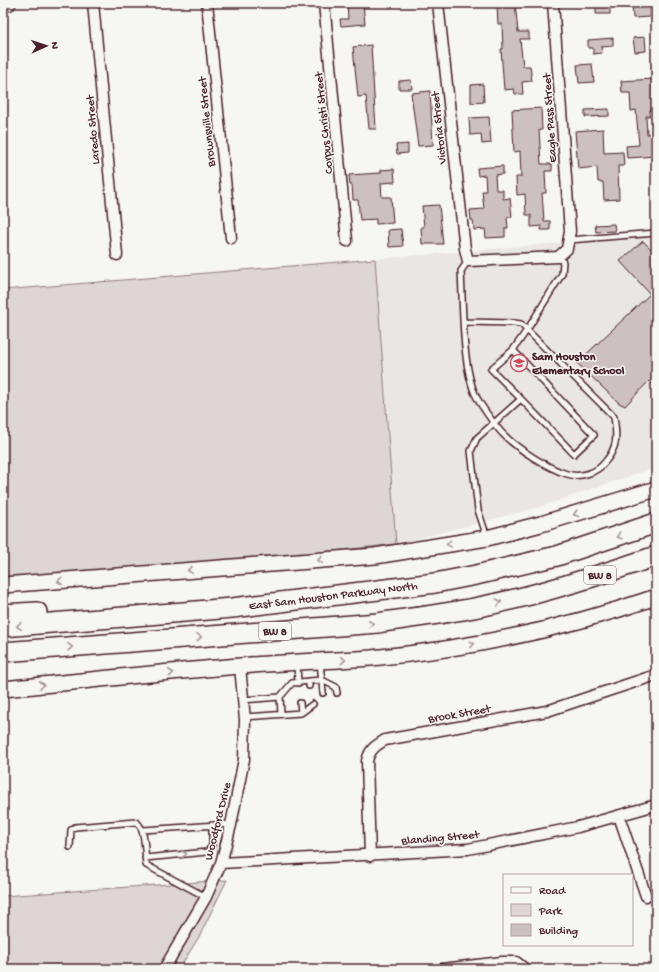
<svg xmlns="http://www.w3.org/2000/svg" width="659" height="972" font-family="'Gochi Hand',sans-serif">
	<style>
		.built { fill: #e9e6e3 }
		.green { fill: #ddd6d5; stroke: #947a80 }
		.building { fill: #ccc1c0; stroke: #4a1f2b }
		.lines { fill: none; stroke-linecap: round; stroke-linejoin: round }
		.lane-casing { stroke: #4a1f2b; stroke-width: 8 }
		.street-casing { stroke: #4a1f2b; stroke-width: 13 }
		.secondary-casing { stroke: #4a1f2b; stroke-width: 18 }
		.highway-casing { stroke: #4a1f2b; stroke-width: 22 }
		.lane { stroke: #f6f6f2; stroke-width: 5 }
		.street { stroke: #f6f6f2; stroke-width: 10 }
		.secondary { stroke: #f6f6f2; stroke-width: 15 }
		.highway { stroke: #f6f6f2; stroke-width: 19 }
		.oneway { stroke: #a99598 }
		.labels { text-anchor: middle; stroke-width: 3; stroke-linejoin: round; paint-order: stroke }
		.shield { fill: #f6f6f2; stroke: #7e6067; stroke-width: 1 }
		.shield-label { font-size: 11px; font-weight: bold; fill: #4a1f2b }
		.street-label { font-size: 12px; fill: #4a1f2b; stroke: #f6f6f2 }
		.poi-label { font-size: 12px; font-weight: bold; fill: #4a1f2b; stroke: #f6f6f2; text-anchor: start }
	</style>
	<rect width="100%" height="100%" fill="#f6f6f2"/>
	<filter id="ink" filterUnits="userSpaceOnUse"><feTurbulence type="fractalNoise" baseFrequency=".025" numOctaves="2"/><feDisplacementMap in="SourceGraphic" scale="8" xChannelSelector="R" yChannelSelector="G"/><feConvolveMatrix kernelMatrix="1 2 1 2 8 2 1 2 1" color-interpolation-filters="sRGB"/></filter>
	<g filter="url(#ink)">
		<path class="built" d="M656,235V467L536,508L396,544L375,259Z"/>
		<path class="green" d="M375,259L396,544L169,569L3,579V290Z
			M227,880L199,937L179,969H3V896Z"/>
		<path class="building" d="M348,3H363L365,24L341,26L340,19H348L347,4Z
			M515,3L518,32H529V39H520L523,66H530L532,81L522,82L523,94H515L514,89L504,90L501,49H503L502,24H498L497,5Z
			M632,3H650L651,17L633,18Z
			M596,6H610V14H596Z
			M645,37L646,51L635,52L633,38Z
			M613,38V46L601,47L602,53L593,54V48H588V40Z
			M371,45L376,129H369L366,96L358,97L353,47Z
			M592,64L594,82L579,83L577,65Z
			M654,79L656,110H650V116H646L647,134L656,133V156L627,158L626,146L639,145L636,110L631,111L630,93H622L621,81Z
			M411,80L412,89H399V81Z
			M483,84L484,102L471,103V85Z
			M430,91L433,145L418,146L411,93Z
			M541,108L542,130H539L541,164H552V171H545L546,193H542L544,221H550V230H541V226L531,227V215H526L525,194L517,195L516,177H521L520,151L514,152L512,110Z
			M609,109V116L585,117V110Z
			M489,117L491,143L482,144L481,134L470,135L469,118Z
			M603,129L604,153L623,152L624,166H618L619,199L604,200L603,182H598L597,167L578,169L575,131Z
			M408,144V153L397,154L396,145Z
			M503,166V174L495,175L496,190H503V199L510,198L512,217H507L508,228H505V237L486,238L485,229L474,230L473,220H471L470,210L484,209L482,191H486L485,175L478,176L477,168Z
			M394,169L395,182L381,183L382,197H391L393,223L376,224V219L360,220L358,200H353L352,185H350L349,175L381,173V170Z
			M439,205L443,244H422L421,227H424L422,206Z
			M614,224L615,231L596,232L595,225Z
			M401,229L403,246L389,247L388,230Z
			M643,241L656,254V388L649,381L625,406L619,403L577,363L650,294L620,261Z"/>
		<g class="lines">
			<g class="lane-casing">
				<path id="lane" d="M569,240L656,233
					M464,322L514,323L521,324L614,417C617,436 618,447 605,462C597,473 580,478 567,474C549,469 516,448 503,434C496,427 479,403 475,394C462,364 463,306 461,271L468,261
					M513,350L527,330L562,274L563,262L558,257
					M487,537L478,510L471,451L477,438L521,399L574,454L594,435L513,350L491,369L521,399
					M320,662L323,693
					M297,664L298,683
					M309,686V681L322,680L336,687L337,693
					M280,697L281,714
					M243,700L280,697L292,683L309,681
					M300,703L301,713
					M245,717L301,713L313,704
					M143,830L232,824
					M70,847L71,830L75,827L136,822C146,827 145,855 146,865L206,897
					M145,858L207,852L212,846V825"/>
			</g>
			<g class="street-casing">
				<path id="street" d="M93,3L117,255
					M207,3L231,238
					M324,3L347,241
					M438,3L465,249L468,261L558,257L567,249L570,231L553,3
					M619,816L646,896
					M370,856L367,761C370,749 375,746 385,740L547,711L656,675
					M221,863L468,849L578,827L656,805
					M164,969L206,897L221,863L231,825L244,759L245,720L240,666
					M442,969L502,962H516L525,969"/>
			</g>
			<g class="secondary-casing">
				<path id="secondary" d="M3,3H8
					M3,585L375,556L487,538L541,524L656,489
					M3,689C82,681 162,672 241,666C284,662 328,661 371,658C468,649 564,629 656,597"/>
			</g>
			<g class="highway-casing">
				<path id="highway" d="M3,614L37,612
					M3,627L232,608L435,583L476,575L557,556L656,523
					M3,652L378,623C410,618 443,614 474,608C536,596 597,576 656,556"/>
			</g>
			<use href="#lane" class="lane"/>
			<use href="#street" class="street"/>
			<use href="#secondary" class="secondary"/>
			<use href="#highway" class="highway"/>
		</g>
		<defs><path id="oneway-chevron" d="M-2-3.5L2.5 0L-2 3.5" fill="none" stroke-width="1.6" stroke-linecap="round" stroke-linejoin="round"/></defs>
		<g class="oneway">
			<use href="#oneway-chevron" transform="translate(576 514) rotate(164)"/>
			<use href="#oneway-chevron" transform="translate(619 536) rotate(161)"/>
			<use href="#oneway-chevron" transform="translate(449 544) rotate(171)"/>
			<use href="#oneway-chevron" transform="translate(320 560) rotate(175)"/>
			<use href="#oneway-chevron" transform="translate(190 570) rotate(175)"/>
			<use href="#oneway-chevron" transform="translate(60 581) rotate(175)"/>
			<use href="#oneway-chevron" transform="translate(499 602) rotate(-13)"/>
			<use href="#oneway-chevron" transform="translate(371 624) rotate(-5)"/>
			<use href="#oneway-chevron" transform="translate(19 626) rotate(175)"/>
			<use href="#oneway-chevron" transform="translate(199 637) rotate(-4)"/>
			<use href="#oneway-chevron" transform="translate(472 644) rotate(-11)"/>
			<use href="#oneway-chevron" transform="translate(70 647) rotate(-4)"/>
			<use href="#oneway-chevron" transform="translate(343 660) rotate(-4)"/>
			<use href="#oneway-chevron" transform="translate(171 673) rotate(-6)"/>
			<use href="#oneway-chevron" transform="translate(42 685) rotate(-6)"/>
			<use href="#oneway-chevron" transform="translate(184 854) rotate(-5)"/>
		</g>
	</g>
	<defs>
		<g id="school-ring" transform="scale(0.9)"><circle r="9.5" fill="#f6f6f2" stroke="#d1495b" stroke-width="1.5"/><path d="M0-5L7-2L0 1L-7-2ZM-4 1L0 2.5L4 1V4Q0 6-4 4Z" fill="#d1495b"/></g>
	</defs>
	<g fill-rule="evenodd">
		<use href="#school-ring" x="519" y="363"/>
	</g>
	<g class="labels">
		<g class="shield">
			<rect x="584" y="566" width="32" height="18" rx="3"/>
			<rect x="259" y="622" width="32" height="18" rx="3"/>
		</g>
		<g class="shield-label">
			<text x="600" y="579">BW 8</text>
			<text x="275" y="635">BW 8</text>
		</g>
		<g class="street-label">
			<text transform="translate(549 118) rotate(-94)" y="4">Eagle Pass Street</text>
			<text transform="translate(206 122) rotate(-96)" y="4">Brownsville Street</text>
			<text transform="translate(323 123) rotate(-96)" y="4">Corpus Christi Street</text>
			<text transform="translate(438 128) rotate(-96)" y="4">Victoria Street</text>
			<text transform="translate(92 130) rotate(-95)" y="4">Laredo Street</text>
			<text transform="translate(333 595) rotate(-7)" y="4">East Sam Houston Parkway North</text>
			<text transform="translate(459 713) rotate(-10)" y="4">Brook Street</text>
			<text transform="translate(217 821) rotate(-76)" y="4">Woodford Drive</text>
			<text transform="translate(440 837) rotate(-5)" y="4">Blanding Street</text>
		</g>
		<g class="poi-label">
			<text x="532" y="360">Sam Houston<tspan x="532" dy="14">Elementary School</tspan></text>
		</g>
	</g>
	<rect width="659" height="972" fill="none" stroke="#f6f6f2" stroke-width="16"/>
	<rect x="8" y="8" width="643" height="956" fill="none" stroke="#4a1f2b" stroke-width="1.5" filter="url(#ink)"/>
	<rect x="503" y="874" width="130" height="72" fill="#f6f6f2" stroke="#b1a0a2"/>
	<rect x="511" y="887" width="20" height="6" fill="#f6f6f2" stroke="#b1a0a2"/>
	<text x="539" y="894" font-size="12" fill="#4a1f2b">Road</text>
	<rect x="511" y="904" width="20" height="12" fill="#ddd6d5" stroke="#b1a0a2"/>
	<text x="539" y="914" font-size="12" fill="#4a1f2b">Park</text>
	<rect x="511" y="924" width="20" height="12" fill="#ccc1c0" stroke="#b1a0a2"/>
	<text x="539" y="934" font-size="12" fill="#4a1f2b">Building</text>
	<g transform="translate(46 46) rotate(87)" stroke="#f6f6f2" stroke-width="3" paint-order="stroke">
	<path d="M0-3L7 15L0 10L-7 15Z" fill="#4a1f2b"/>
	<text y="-6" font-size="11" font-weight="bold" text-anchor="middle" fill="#4a1f2b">N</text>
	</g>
</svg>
